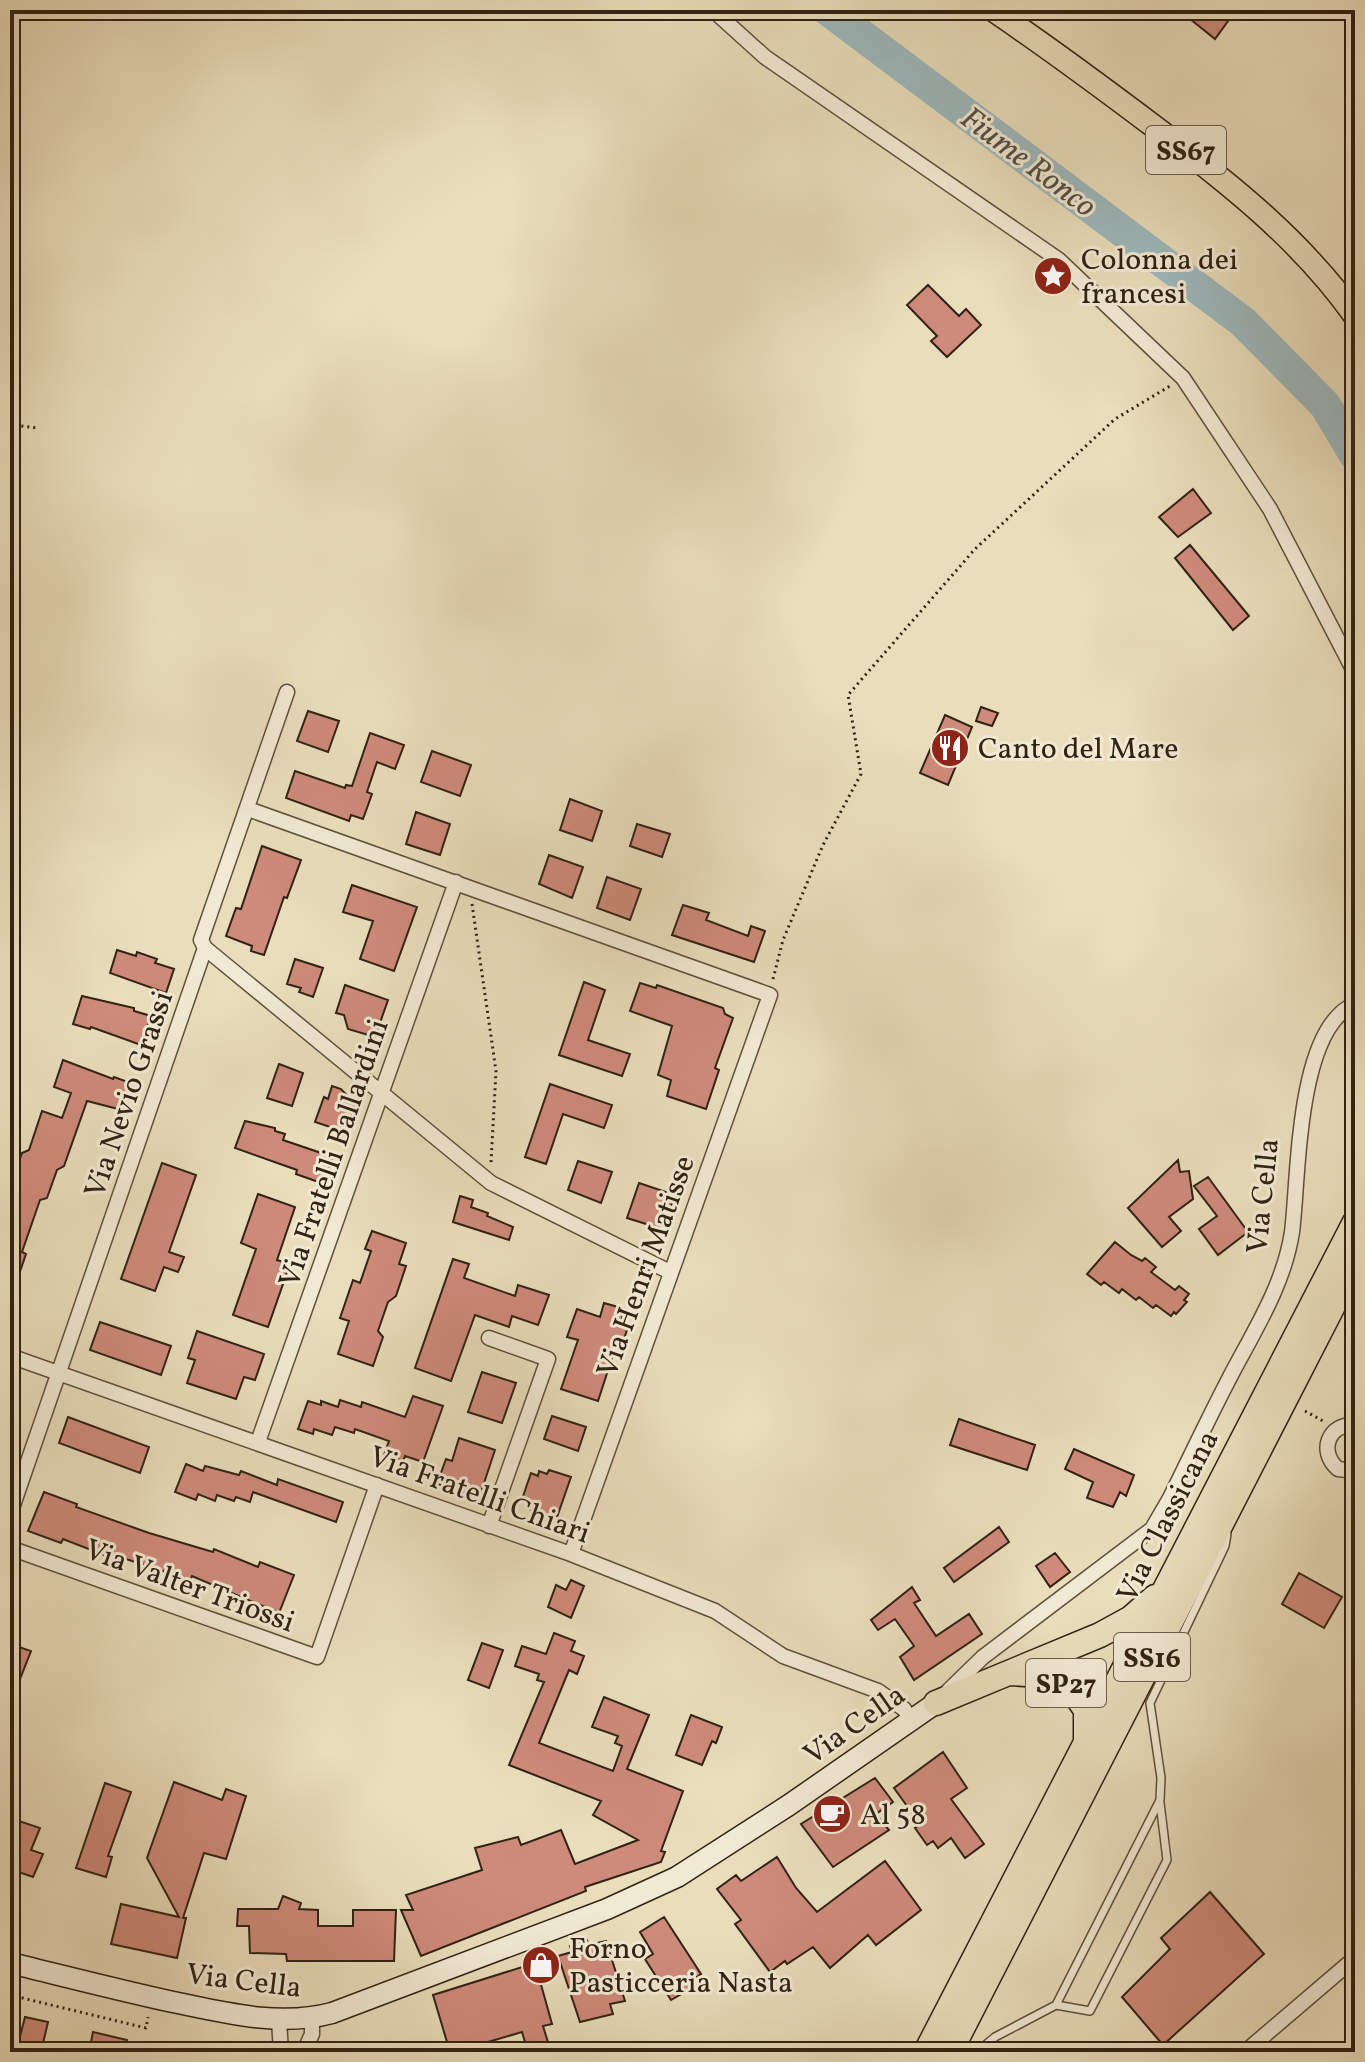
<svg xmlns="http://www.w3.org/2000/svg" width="1365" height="2062" font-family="Vollkorn,serif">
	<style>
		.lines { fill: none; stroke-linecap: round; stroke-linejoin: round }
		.river { stroke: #9db8bc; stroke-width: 32 }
		.building { fill: #ce8a7a; stroke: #312212; stroke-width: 2 }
		.lane-casing { stroke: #5f513c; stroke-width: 10 }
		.street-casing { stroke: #5f513c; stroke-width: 17 }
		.secondary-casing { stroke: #312212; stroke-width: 23 }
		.primary-casing { stroke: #312212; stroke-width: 25 }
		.highway-casing { stroke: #312212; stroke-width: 27 }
		.path { stroke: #312212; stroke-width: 3; stroke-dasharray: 2 4; stroke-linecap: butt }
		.lane { stroke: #f1e9d3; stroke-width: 7 }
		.street { stroke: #f1e9d3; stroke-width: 14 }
		.secondary { stroke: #f1e9d3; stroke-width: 20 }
		.primary { stroke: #e9ddbb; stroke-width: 22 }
		.highway { stroke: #e9ddbb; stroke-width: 24 }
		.labels { text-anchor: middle; stroke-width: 6; stroke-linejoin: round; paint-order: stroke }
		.shield { fill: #f1e9d3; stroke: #6b5e4c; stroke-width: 2 }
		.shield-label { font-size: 28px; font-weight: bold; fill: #312212 }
		.poi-label { font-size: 30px; fill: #312212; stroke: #f1e9d3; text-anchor: start }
		.street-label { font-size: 30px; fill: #312212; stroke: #f1e9d3 }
		.water-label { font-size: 32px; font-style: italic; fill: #514f45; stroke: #f1e9d3 }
	</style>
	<rect width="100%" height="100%" fill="#e9ddbb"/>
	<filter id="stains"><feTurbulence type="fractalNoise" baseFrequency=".0025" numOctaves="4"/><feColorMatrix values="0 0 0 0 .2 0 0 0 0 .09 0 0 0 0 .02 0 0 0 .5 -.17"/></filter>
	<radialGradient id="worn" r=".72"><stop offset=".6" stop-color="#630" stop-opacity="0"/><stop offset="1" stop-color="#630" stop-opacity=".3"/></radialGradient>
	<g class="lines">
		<path class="river" d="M828,10L1243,322L1325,405L1355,455"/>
	</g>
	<path class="building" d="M1179,10H1236L1215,39Z
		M928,285L959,316L966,309L981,325L947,357L931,341L937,336L907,305Z
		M1193,489L1211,513L1178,537L1159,517Z
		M1190,545L1249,616L1233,630L1175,558Z
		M981,707L998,713L992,726L976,721Z
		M308,711L339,721L328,752L297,741Z
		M945,715L972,727L948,785L920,773Z
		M370,733L404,745L395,769L377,762L367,792L372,794L363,819L351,815L349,821L286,798L295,771L345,788L346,785L352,786Z
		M432,751L471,765L460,796L421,782Z
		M570,799L602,811L592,841L560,830Z
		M416,812L450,824L440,855L406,844Z
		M637,824L670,834L662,857L630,846Z
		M262,846L301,860L287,898L284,897L264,955L251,951L252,946L226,936L236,908L241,909Z
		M549,855L583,867L572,898L539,884Z
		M607,877L641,889L630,920L597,908Z
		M352,885L417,907L394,971L360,959L373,921L343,912Z
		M683,905L709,913L706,920L748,936L751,926L765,931L754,962L672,935Z
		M117,950L136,956L137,952L157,959L155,963L174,969L166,993L110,973Z
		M295,959L323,968L313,997L299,992L301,988L287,984Z
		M584,982L605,990L588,1040L630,1054L622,1076L559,1055Z
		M640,983L656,988L657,985L723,1008L725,1014L733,1018L715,1068L719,1070L706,1109L667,1096L671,1080L658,1075L672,1026L630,1011Z
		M345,985L388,1000L375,1037L348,1029L344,1015L336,1013Z
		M82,996L134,1008V1011L151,1016L141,1045L91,1027L90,1029L73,1024Z
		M63,1060L113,1079L114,1077L131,1083L122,1110L87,1101L64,1166L57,1170L47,1198L40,1200L22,1252L26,1254L12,1295H10V1181L13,1179L22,1153L29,1150L42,1111L62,1118L71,1093L54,1087Z
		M279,1064L303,1073L292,1106L267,1098Z
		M550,1084L612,1105L604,1128L563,1114L546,1164L525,1157Z
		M332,1086L341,1089L355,1104L345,1132L315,1122L324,1097L328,1099Z
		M245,1121L275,1128V1131L285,1134L283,1140L333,1157L324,1184L296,1174L297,1170L235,1148Z
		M1178,1160L1180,1172L1189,1171L1193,1199L1169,1217L1181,1231L1162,1247L1128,1208Z
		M578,1161L612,1172L601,1203L568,1190Z
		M162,1163L196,1175L169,1252L184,1257L178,1272L164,1267L155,1291L121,1279Z
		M1208,1177L1248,1232L1218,1255L1199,1229L1217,1216L1194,1186Z
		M639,1183L675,1195L667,1217L663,1216L659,1228L627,1218Z
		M258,1194L295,1207L277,1260L290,1264L268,1327L233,1315L256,1249L241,1243Z
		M460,1196L473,1200L471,1207L488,1213L487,1216L513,1227L509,1240L453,1222Z
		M372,1231L406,1243L399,1264L406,1266L396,1296L388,1302L378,1331L383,1337L373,1366L338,1354L349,1321L340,1318L353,1280L360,1283L371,1251L365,1249Z
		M1115,1242L1131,1255L1142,1261L1145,1258L1156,1267L1151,1272L1175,1290L1179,1286L1189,1294L1184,1300L1187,1302L1176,1314L1174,1312L1171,1316L1156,1305L1153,1308L1139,1297L1136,1300L1122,1289L1119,1293L1104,1282L1101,1285L1087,1274Z
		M453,1259L469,1264L464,1278L515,1296L518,1285L549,1295L538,1325L512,1316L509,1327L475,1315L451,1381L415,1368Z
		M604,1303L625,1309L620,1324L628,1327L618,1357L613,1355L598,1401L561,1389L578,1340L567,1337L577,1309L600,1317Z
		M100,1322L171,1346L161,1375L90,1350Z
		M197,1331L264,1354L255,1380L244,1377L236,1399L187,1383L195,1360L188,1358Z
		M482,1372L516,1383L502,1423L468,1412Z
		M413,1396L443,1406L423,1462L405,1456L403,1461L384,1455L389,1441L355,1429L354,1433L335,1427L332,1435L314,1429L313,1434L298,1429L308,1401L321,1405V1401L338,1407L340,1400L361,1407L362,1402L405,1417Z
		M552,1416L586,1427L578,1451L544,1439Z
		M68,1417L149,1447L140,1473L59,1443Z
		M959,1419L1035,1445L1027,1470L950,1445Z
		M459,1438L495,1450L479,1498L437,1484L446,1459L452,1461Z
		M1074,1449L1134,1475L1126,1496L1120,1492L1113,1507L1087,1498L1093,1482L1065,1469Z
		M186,1464L203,1471L205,1466L239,1475L241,1471L277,1485L278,1479L343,1502L336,1522L253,1492L250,1502L236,1497L234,1501L217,1495L215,1501L198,1494L196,1500L175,1492Z
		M549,1470L571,1477L555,1523L532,1515L535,1511L526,1508L528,1501L522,1499L531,1473L538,1476L539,1471L547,1474Z
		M44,1492L77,1504L76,1507L149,1533L213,1552L214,1549L258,1567L260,1562L294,1575L279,1613L192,1576L190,1580L123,1558L122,1562L63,1539L61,1543L28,1531Z
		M999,1527L1009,1542L954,1582L944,1568Z
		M1055,1553L1070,1572L1050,1587L1036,1566Z
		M1299,1573L1342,1597L1324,1628L1282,1604Z
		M571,1580L584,1586L571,1618L548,1607L556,1585L566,1590Z
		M912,1587L920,1600L914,1603L936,1636L969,1614L982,1634L914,1680L900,1657L914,1646L895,1619L878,1630L871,1620Z
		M554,1633L575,1641L571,1651L584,1656L577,1674L569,1670L539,1743L613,1771L622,1746L615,1743L618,1736L592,1727L604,1697L649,1715L627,1769L683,1791L661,1851L665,1852L661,1862L585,1887L586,1891L421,1956L401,1910H413L406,1895L482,1870L475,1848L518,1837L521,1845L561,1830L575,1864L638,1840L593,1815L601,1801L509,1765L544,1682L537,1680L539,1674L515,1666L522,1646L546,1654Z
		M482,1643L503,1650L489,1688L468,1680Z
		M10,1644L31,1651L11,1702H10Z
		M691,1715L722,1727L716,1743L712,1741L702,1765L676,1755Z
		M943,1752L967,1788L951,1799L984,1844L965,1858L951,1838L938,1848L933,1841L927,1845L915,1828L920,1824L894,1788Z
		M875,1778L893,1802L876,1814L889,1830L833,1867L801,1824Z
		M174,1782L222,1800L226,1789L246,1796L226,1859L204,1853L183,1918H186L177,1958L111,1944L121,1904L179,1917L147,1858Z
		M105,1783L131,1792L108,1856L112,1857L106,1877L76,1868Z
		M10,1818L40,1828L31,1850L43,1854L33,1877L10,1869Z
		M777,1857L796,1888L817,1912L885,1861L921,1910L876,1945L868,1935L830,1968L813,1947L787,1964L785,1961L770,1972L735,1924L741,1920L717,1889L736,1875L741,1881Z
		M1210,1892L1264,1954L1163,2045L1122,1997L1170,1949L1161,1938Z
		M283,1896L301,1903L299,1909L318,1910V1926H353V1910H396L394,1961H287L286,1954L250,1953L249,1926H237L238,1909H278Z
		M664,1917L701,1974L697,1977L701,1983L671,2000L645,1959L653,1954L640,1932Z
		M587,1940L589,1945L606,1941L625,2001L610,2004L613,2014L580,2022L558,1956L572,1952L570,1946Z
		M535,1963L552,2024L543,2026L551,2052H528L522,2032L488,2042L491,2052H450L433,1995Z
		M25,2017L48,2022L41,2052H16Z
		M93,2032L127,2040L124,2052H89Z"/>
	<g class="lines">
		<g class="lane-casing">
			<path id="lane" d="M1056,2005L1090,2011L1167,1860L1160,1803
				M977,2052L995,2037L1056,2005L1160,1800L1161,1778L1150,1703L1225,1546L1227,1534"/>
		</g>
		<g class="street-casing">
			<path id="street" d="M713,10L765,57L1059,260L1183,378L1270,509L1355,673
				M248,809L770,995L571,1554
				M205,948L491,1183L670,1272
				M489,1338L548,1359L489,1526
				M10,1356L571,1554L715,1611L783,1656L878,1691L904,1709L911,1720
				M1355,1425C1328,1423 1318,1452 1338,1469L1355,1471
				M258,1442L456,882
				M10,1514L205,948L201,940L287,692
				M10,1548L317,1657L377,1485
				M948,1691L983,1657L1152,1529L1170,1498C1190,1458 1209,1417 1230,1377C1254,1331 1284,1285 1292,1232C1299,1178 1296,1028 1355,1004
				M279,2020L281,2052
				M304,2052L312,2034V2018
				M1245,2052L1355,1958"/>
		</g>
		<g class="secondary-casing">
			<path id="secondary" d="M10,1963C64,1976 118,1990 173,2002C226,2013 280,2027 332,2013L607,1909L677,1877L789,1805L936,1703"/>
		</g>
		<g class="primary-casing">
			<path id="primary" d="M993,10C1049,48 1103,88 1156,128C1230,184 1302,241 1355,316"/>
		</g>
		<g class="highway-casing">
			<path id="highway" d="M1011,1673L1040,1675L1068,1684L1086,1710V1739
				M936,1703L1100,1635L1131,1618L1155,1597
				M926,2052L1355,1222
				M950,2052L1355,1263"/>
		</g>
		<path class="path" d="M10,423L13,425L37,428
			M472,904L496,1071L491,1163
			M773,979L783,940L823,845L861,774L848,695L975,549L1115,419L1170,386
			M1305,1411L1323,1421
			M10,1995L146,2028L148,2017"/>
		<use href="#lane" class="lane"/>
		<use href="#street" class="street"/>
		<use href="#secondary" class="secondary"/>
		<use href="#primary" class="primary"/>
		<use href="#highway" class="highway"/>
	</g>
	<defs>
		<g id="sight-disc" transform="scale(2)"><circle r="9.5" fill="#8f2418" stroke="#f1e9d3"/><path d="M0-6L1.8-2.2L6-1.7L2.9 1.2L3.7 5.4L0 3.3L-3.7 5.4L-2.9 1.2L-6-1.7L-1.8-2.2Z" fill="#fff"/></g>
		<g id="restaurant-disc" transform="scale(2)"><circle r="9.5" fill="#8f2418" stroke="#f1e9d3"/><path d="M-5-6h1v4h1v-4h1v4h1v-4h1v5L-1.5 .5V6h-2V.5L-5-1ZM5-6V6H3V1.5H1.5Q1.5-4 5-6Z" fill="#fff"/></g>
		<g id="cafe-disc" transform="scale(2)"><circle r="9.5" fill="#8f2418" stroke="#f1e9d3"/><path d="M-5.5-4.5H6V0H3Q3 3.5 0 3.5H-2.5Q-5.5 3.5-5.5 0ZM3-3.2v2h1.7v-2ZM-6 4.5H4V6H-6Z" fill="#fff"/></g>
		<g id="shop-disc" transform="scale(2)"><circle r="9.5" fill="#8f2418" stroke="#f1e9d3"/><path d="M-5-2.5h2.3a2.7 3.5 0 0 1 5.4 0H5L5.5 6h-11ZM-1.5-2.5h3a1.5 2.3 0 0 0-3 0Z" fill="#fff"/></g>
	</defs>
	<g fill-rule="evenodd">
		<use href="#sight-disc" x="1053" y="276"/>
		<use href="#restaurant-disc" x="950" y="748"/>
		<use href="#cafe-disc" x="832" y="1814"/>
		<use href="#shop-disc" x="541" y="1965"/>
	</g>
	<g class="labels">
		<g class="shield">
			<rect x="1146" y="126" width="80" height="48" rx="6"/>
			<rect x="1114" y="1633" width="76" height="48" rx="6"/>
			<rect x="1026" y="1659" width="80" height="48" rx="6"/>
		</g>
		<g class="shield-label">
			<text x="1186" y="160">SS67</text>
			<text x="1152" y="1667">SS16</text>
			<text x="1066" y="1693">SP27</text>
		</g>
		<g class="poi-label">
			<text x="1081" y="269">Colonna dei<tspan x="1081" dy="34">francesi</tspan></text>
			<text x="978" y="758">Canto del Mare</text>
			<text x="860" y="1824">Al 58</text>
			<text x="569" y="1958">Forno<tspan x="569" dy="34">Pasticceria Nasta</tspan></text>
		</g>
		<g class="street-label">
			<text transform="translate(128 1094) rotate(-71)" y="10">Via Nevio Grassi</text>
			<text transform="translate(333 1153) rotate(-71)" y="10">Via Fratelli Ballardini</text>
			<text transform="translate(1262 1196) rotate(-84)" y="10">Via Cella</text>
			<text transform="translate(645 1266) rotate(-70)" y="10">Via Henri Matisse</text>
			<text transform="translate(480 1494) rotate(20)" y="10">Via Fratelli Chiari</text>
			<text transform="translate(1167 1516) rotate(-63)" y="10">Via Classicana</text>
			<text transform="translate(190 1585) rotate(20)" y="10">Via Valter Triossi</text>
			<text transform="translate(854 1724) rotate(-35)" y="10">Via Cella</text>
			<text transform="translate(244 1980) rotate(7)" y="10">Via Cella</text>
		</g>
		<g class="water-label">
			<text transform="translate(1029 161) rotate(37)" y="11">Fiume Ronco</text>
		</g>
	</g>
	<rect width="1365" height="2062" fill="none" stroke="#e9ddbb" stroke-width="40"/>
	<rect x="12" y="12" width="1341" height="2038" fill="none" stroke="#312212" stroke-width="4"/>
	<rect x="20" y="20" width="1325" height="2022" fill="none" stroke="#312212" stroke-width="2"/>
	<rect width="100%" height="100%" filter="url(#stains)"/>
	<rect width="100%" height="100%" fill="url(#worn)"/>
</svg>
